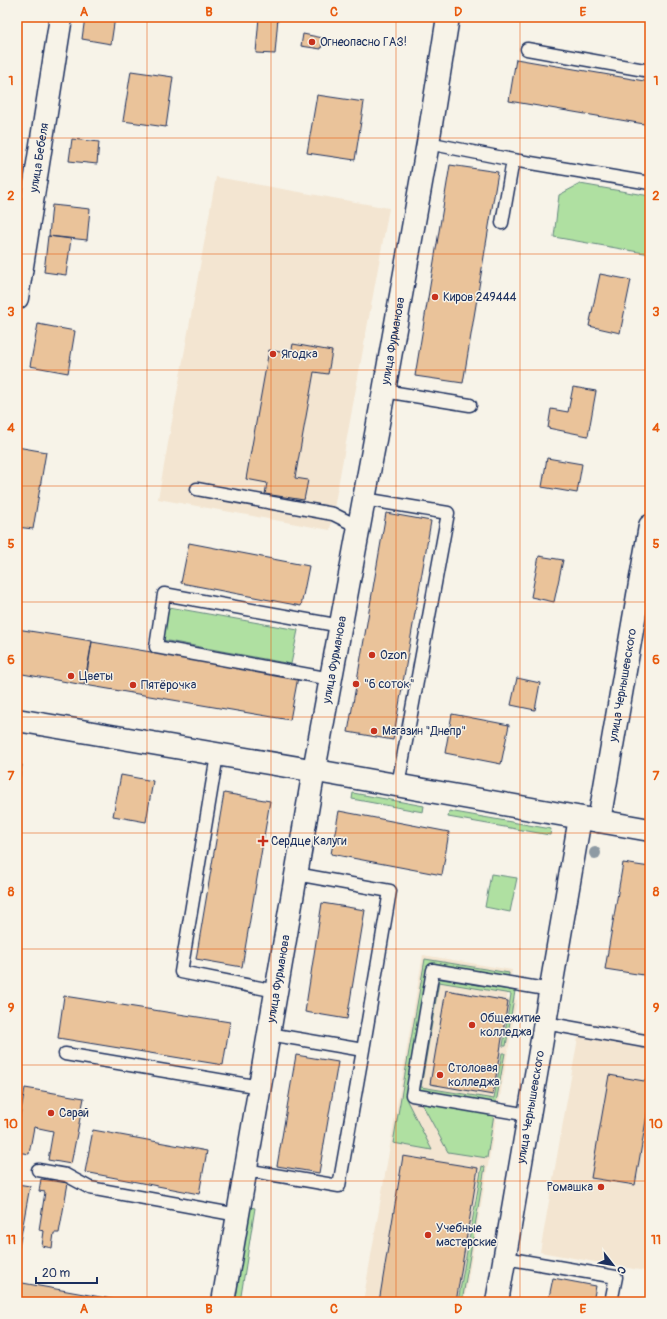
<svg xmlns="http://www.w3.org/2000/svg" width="667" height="1319" font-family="Pangolin,sans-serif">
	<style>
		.built { fill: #f3e5d1 }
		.green { fill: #afe0a1; stroke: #658880 }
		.building { fill: #eac39a; stroke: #1b2f5e }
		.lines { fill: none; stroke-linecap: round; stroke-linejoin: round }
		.service-casing { stroke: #1b2f5e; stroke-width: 15 }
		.minor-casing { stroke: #1b2f5e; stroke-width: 25 }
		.tertiary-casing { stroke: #1b2f5e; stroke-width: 25 }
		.service { stroke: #f7f3e8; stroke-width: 12 }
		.minor { stroke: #f7f3e8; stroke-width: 22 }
		.tertiary { stroke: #f7f3e8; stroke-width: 22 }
		.tree { fill: #8e9aa3 }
		.grid { fill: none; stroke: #e8590c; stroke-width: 1; stroke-opacity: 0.55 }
		.poi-dot { fill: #c8321e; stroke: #f7f3e8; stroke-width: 1.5 }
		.labels { text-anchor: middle; stroke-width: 3; stroke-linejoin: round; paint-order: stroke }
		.poi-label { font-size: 12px; fill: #1b2f5e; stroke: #f7f3e8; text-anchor: start }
		.street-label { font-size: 12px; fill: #1b2f5e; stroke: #f7f3e8 }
		.neatline { fill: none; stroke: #e8590c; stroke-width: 1.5 }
		.grid-label { font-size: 13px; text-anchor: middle; font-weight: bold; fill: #e8590c }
	</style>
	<rect width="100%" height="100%" fill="#f7f3e8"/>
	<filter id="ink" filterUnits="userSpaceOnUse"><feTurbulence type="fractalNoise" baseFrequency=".025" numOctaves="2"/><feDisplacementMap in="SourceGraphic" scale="8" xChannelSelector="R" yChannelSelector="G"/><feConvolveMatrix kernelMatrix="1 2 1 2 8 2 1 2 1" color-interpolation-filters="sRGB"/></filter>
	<g filter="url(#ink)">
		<path class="built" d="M216,177L389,208L330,530L158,499Z
			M423,955L512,970L507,998L517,1000L464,1302H363Z
			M581,1021L650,1033V1272L540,1252Z"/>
		<path class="green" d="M580,184L650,196V254L554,237L559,195Z
			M169,607L298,630L291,664L163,640Z
			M353,793L424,806L423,812L352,799Z
			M449,811L551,829L550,835L448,817Z
			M491,874L517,878L510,912L485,907Z
			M425,959L509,973L508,979L431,966L407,1101L432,1150L393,1143Z
			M435,978L515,991L506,1046H503L511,994L439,982L421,1087L494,1099L502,1053H505L496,1103L416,1090Z
			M421,1102L494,1114L487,1158L448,1152Z
			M482,1166L485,1167L462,1302H458Z
			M250,1207L255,1208L240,1302H235Z"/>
		<path class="building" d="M85,17H115L111,44L82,39Z
			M259,17H278L275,54L256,53Z
			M303,34L323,38L321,49L301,46Z
			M516,59L650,82V125L509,101Z
			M131,71L173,77L166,127L123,121Z
			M317,95L364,102L355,160L307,153Z
			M72,139L99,142L97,164L69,161Z
			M450,165L498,172L463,383L415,376Z
			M52,205L90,209L87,240L49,236Z
			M48,236L71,239L66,275L44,272Z
			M600,274L631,280L620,333L589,326Z
			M38,324L75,331L68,373L30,366Z
			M293,344L332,351L328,374L314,372L295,478L308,480L304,500L265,494L267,483L246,479L269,350L291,354Z
			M573,387L596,391L588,436L548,428L551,409L568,412Z
			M17,447L46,452L33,529L17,527Z
			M547,458L582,464L577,493L542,487Z
			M386,513L431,521L393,740L348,732Z
			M189,543L309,566L301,606L181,583Z
			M539,556L563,560L554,602L531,597Z
			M17,629L92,641L84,685L17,673Z
			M92,642L298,677L290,720L85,685Z
			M517,678L540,683L535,710L511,705Z
			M452,714L509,725L501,764L445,753Z
			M17,764L22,765L17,792Z
			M121,775L153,781L146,822L113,816Z
			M224,793L270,801L242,967L196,959Z
			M339,811L449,832L442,875L331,854Z
			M623,863L650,867V976L605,969Z
			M322,903L365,910L347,1019L305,1012Z
			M446,990L508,1001L493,1095L430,1084Z
			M64,996L230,1022L223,1065L58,1038Z
			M296,1055L338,1062L319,1173L277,1166Z
			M609,1075L650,1082V1097L635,1185L591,1178Z
			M25,1088L84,1098L71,1164L48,1160L53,1131L34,1127L29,1154L17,1152V1132Z
			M93,1130L207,1151L199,1194L85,1172Z
			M403,1156L478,1168L456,1302H379Z
			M41,1179L68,1183L59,1233H54L52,1248L42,1246L44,1231L39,1230L45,1192L39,1191Z
			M17,1184L30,1186L17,1258Z
			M553,1278L596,1286L593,1302H548Z
			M17,1282L128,1302H17Z"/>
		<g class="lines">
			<g class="service-casing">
				<path id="service" d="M527,49L650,71
					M428,143L513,160L650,183
					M502,223L513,160
					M384,391L470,405
					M197,489L333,514L359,527
					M364,499L448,513L398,785
					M331,679L156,647L164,594L341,626
					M217,755L181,972L276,991
					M545,1023L650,1042
					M269,1034L363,1050
					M65,1054L260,1087
					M529,1115L412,1095L433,970L551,990
					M38,1170L66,1175L90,1188L238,1215
					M246,1170L339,1186L363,1050L390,891L296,874
					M505,1258L616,1277L611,1302"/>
			</g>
			<g class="minor-casing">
				<g id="minor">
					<path d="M17,720L328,773L650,830"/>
					<path id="s1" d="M599,821L650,526"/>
					<path id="s2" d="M223,1302L314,770L384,391L428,143L448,17"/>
					<path id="s3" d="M497,1302L580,818"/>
				</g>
			</g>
			<g class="tertiary-casing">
				<g id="tertiary">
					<path id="s4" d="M17,298L61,17"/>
				</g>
			</g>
			<use href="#service" class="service"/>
			<use href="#minor" class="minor"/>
			<use href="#tertiary" class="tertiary"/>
		</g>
		<circle class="tree" cx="595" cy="853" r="6"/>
	</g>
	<path class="grid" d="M147,17V1302M271,17V1302M396,17V1302M520,17V1302M17,138H650M17,254H650M17,370H650M17,486H650M17,602H650M17,717H650M17,833H650M17,949H650M17,1065H650M17,1181H650"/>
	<g class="poi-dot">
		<circle cx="312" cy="42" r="4"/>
		<circle cx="435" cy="297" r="4"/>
		<circle cx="273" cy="354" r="4"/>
		<circle cx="372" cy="655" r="4"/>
		<circle cx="71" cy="676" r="4"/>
		<circle cx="356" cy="684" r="4"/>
		<circle cx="133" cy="685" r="4"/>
		<circle cx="374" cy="731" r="4"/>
		<path d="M261 835h4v4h4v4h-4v4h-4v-4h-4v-4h4z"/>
		<circle cx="472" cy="1025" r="4"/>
		<circle cx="440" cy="1075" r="4"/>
		<circle cx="51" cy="1113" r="4"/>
		<circle cx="601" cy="1187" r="4"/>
		<circle cx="428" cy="1235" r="4"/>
	</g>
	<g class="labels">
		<g class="poi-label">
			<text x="320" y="46">Огнеопасно ГАЗ!</text>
			<text x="443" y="301">Киров 249444</text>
			<text x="281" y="358">Ягодка</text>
			<text x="380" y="659">Ozon</text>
			<text x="79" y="680">Цветы</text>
			<text x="364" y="688">"6 соток"</text>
			<text x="141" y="689">Пятёрочка</text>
			<text x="382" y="735">Магазин "Днепр"</text>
			<text x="271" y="845">Сердце Калуги</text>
			<text x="480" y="1022">Общежитие<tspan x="480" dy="14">колледжа</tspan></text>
			<text x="448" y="1072">Столовая<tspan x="448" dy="14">колледжа</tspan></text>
			<text x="59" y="1117">Сарай</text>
			<text x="593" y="1191" text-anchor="end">Ромашка</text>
			<text x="436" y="1232">Учебные<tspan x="436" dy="14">мастерские</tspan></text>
		</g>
		<g class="street-label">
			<text dy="4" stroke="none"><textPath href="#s4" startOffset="142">улица Бебеля</textPath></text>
			<text dy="4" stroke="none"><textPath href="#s2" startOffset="976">улица Фурманова</textPath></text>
			<text dy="4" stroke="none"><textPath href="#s2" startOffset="652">улица Фурманова</textPath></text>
			<text dy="4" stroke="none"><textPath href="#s1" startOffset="138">улица Чернышевского</textPath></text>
			<text dy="4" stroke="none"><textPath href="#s2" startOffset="328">улица Фурманова</textPath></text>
			<text dy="4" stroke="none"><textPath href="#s3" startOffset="198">улица Чернышевского</textPath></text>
		</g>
	</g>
	<rect width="667" height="1319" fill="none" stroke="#f7f3e8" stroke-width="44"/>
	<g transform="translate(613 1265) rotate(121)" stroke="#f7f3e8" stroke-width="3" paint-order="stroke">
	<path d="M0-3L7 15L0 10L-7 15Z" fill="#1b2f5e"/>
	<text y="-6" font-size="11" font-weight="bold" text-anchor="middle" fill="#1b2f5e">С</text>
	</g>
	<path d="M36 1277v6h61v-6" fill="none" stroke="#1b2f5e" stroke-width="2"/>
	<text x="42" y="1277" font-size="12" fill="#1b2f5e" stroke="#f7f3e8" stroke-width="3" paint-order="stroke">20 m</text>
	<rect x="22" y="22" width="623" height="1275" class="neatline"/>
	<g class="grid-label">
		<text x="84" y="16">A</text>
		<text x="209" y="16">B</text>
		<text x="334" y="16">C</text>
		<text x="458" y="16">D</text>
		<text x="583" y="16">E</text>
		<text x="11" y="85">1</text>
		<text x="656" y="85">1</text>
		<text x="11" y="200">2</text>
		<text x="656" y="200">2</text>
		<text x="11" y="316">3</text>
		<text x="656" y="316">3</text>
		<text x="11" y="432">4</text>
		<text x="656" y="432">4</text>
		<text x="11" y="548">5</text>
		<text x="656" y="548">5</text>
		<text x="11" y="664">6</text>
		<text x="656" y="664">6</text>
		<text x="11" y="780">7</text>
		<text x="656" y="780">7</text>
		<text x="11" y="896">8</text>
		<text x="656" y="896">8</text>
		<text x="11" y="1012">9</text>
		<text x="656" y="1012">9</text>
		<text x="11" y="1128">10</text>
		<text x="656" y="1128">10</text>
		<text x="11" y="1244">11</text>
		<text x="656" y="1244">11</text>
		<text x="84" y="1313">A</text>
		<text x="209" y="1313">B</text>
		<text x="334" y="1313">C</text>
		<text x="458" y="1313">D</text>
		<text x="583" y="1313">E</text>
	</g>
</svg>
